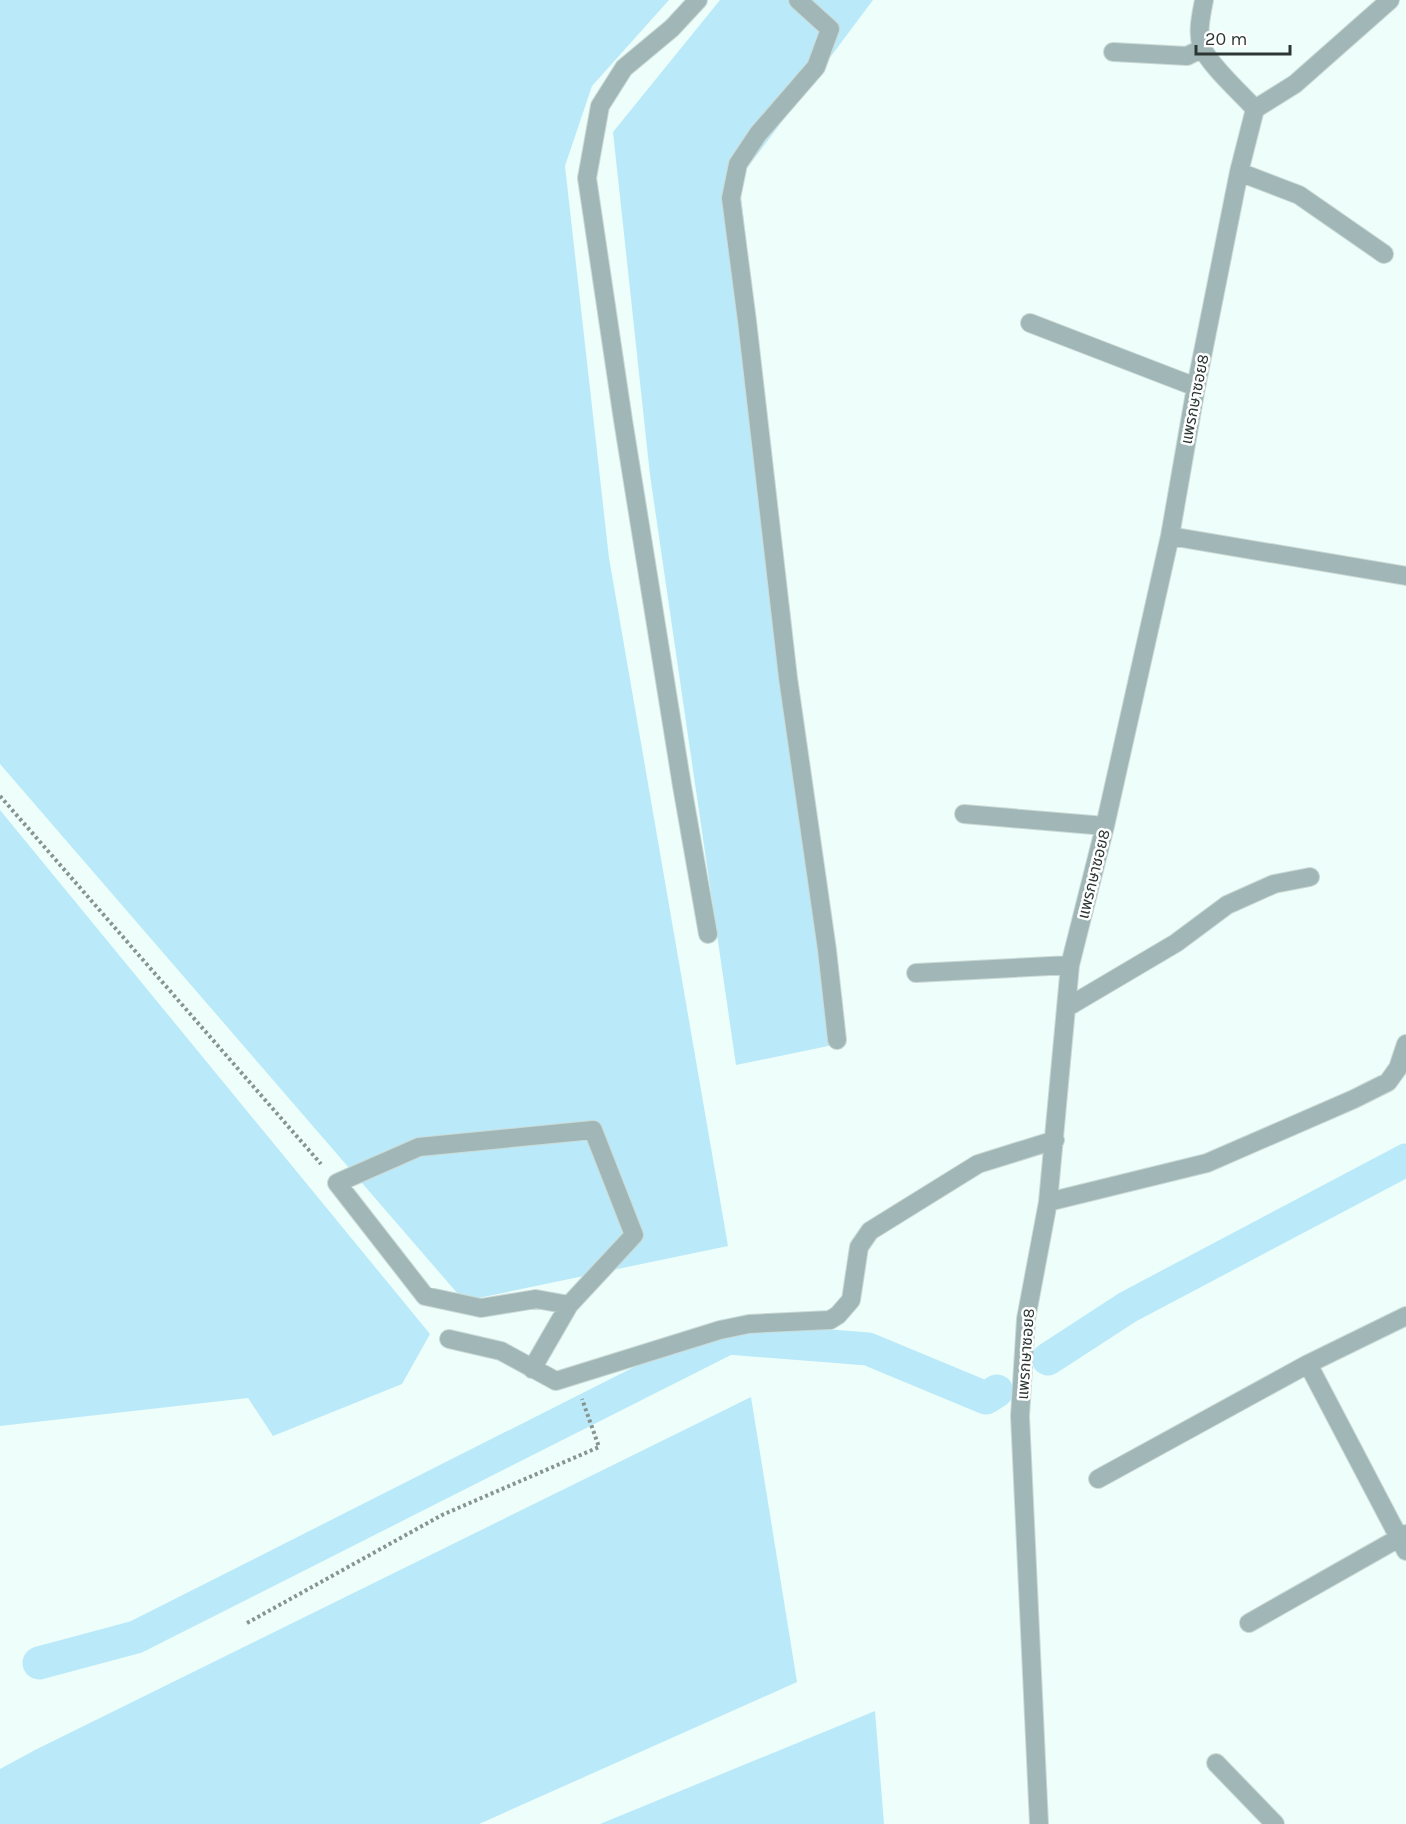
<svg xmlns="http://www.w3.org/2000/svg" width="1406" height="1824" font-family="Karla,'Noto Sans Thai',sans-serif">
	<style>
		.water { fill: #baeaf9 }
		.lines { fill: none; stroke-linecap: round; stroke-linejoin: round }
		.canal { stroke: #baeaf9; stroke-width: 33 }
		.minor-casing { stroke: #cbdad6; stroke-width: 20 }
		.path { stroke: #879591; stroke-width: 4; stroke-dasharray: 3 3; stroke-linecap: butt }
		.minor { stroke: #a1b7b7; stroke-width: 18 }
		.labels { text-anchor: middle; stroke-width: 5; stroke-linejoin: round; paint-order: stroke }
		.street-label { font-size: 16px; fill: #2c3734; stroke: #fff }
	</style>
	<rect width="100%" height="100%" fill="#eefefa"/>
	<path class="water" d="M0,0H669L592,86L565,166L609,558L728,1246L464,1301L0,764Z
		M720,0H873L739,179L838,1044L736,1065L650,475L613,132Z
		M0,810L430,1334L402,1384L273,1436L248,1398L0,1426Z
		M751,1397L797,1682L479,1824H0V1769L35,1750Z
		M875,1711L884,1824H600Z"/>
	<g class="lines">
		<path class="canal" d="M1048,1359L1128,1307L1406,1160
			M39,1663L136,1637L728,1338L868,1349L986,1398L997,1391"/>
		<g class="minor-casing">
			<path id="minor" d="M698,0L672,28L624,68L600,106L587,178L623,420L682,786L708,934
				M798,0L830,29L816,67L758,134L738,164L731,198L747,321L788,678L827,950L837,1040
				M1204,0C1201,16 1197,32 1202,47C1209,65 1242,94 1255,109
				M1113,52L1187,56L1203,48
				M1239,172L1299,195L1384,254
				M1030,323L1196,387
				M1170,536L1406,576
				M964,814L1105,826
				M916,973L1070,965
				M1066,1008L1176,943L1227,905L1274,884L1310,877
				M1048,1202L1207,1163L1354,1099L1388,1082L1398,1068L1406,1044
				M449,1339L501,1351L556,1381L720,1330L749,1324L830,1320L838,1315L851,1300L859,1247L870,1231L978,1164L1055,1140
				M1308,1364L1406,1316
				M532,1369L569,1305L634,1235L593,1130L419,1147L337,1183L425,1296L481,1308L536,1299L569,1305
				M1098,1479L1308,1364L1406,1551
				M1249,1623L1406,1534
				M1216,1763L1275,1824
				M1039,1824L1020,1416L1026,1319L1048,1202L1070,965L1105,826L1170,536L1196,387L1239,172L1255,109L1295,84L1390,0"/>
		</g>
		<path class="path" d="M0,796L321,1164
			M247,1623L442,1515L599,1447L582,1399"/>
		<use href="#minor" class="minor"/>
	</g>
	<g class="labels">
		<g class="street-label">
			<text transform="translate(1194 399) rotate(-79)" y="6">แพรกษาซอย8</text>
			<text transform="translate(1093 874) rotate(-76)" y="6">แพรกษาซอย8</text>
			<text transform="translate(1025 1354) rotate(-86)" y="6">แพรกษาซอย8</text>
		</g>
	</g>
	<path d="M1196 45v9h94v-9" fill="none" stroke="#2c3734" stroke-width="3"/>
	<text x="1205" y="45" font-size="18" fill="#2c3734" stroke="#ffffff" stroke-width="4.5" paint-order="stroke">20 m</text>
</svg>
